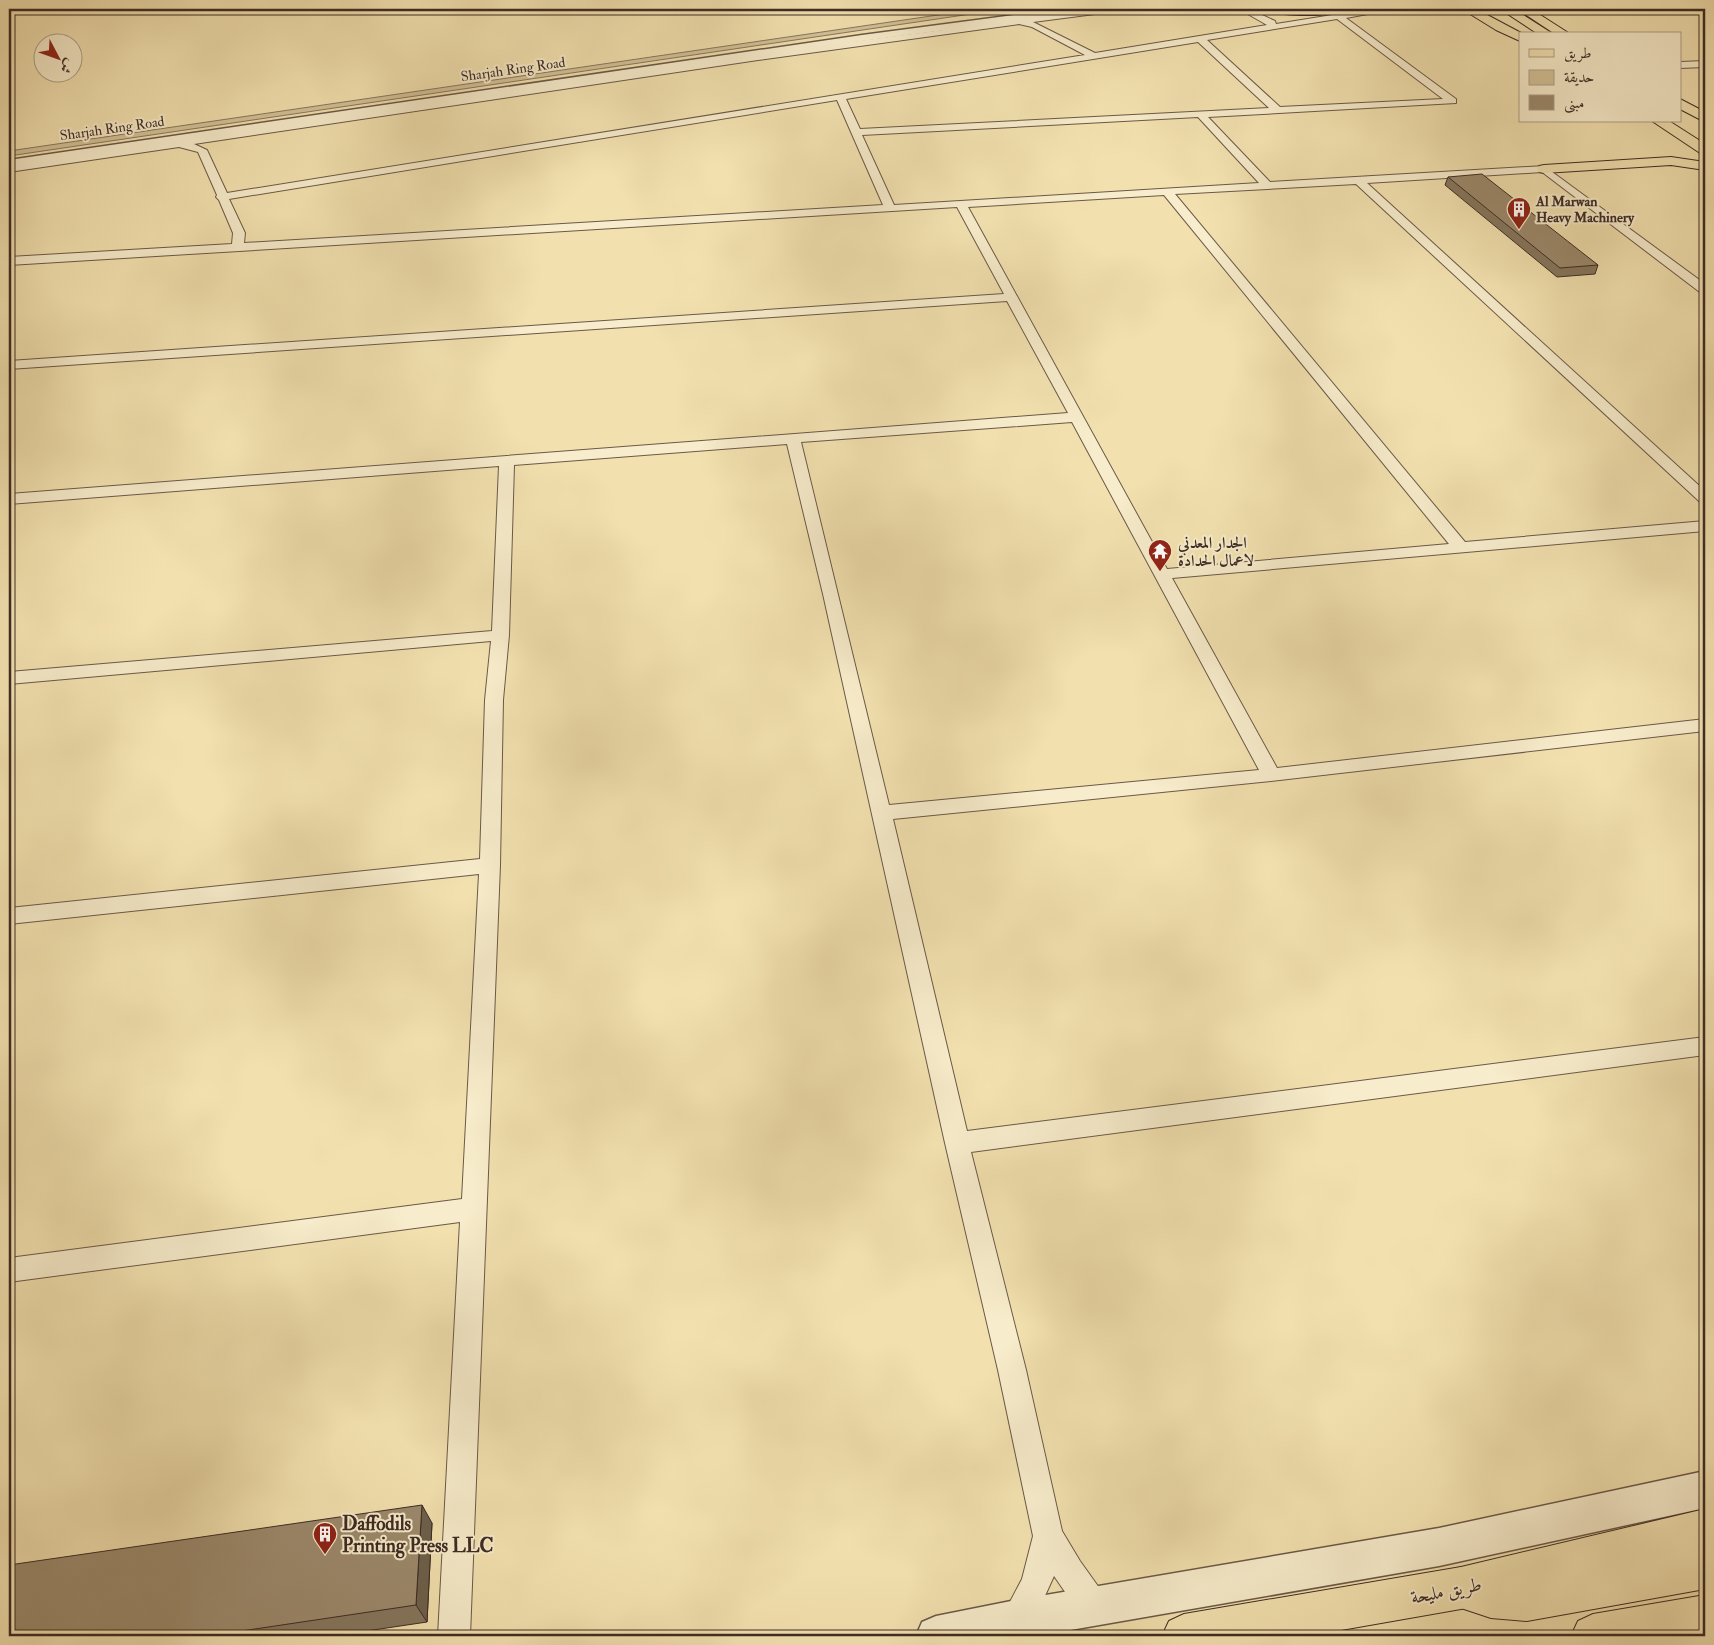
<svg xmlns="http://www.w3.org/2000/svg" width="1714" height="1645" font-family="'IM FELL Double Pica',Amiri,serif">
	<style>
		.green { fill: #d3c298; stroke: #88775f }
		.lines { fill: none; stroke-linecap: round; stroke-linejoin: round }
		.minor-casing { stroke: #6b5948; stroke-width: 2 }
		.tertiary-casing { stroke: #6b5948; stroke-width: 3 }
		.primary-casing { stroke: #3e2c26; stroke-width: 2 }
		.motorway-casing { stroke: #3e2c26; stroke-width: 2 }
		.minor { fill: #f7eccb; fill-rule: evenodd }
		.tertiary { fill: #f7eccb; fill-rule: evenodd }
		.primary { fill: #f2e1af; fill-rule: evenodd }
		.motorway { fill: #f2e1af; fill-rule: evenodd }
		.wall { fill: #86775e; stroke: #3e2c26 }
		.shaded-wall { fill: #6d614c; stroke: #3e2c26 }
		.building { fill: #9c8a6d; stroke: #3e2c26 }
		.labels { text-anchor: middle; stroke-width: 4; stroke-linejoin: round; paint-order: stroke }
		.far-street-label { font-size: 14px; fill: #3e2c26; stroke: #f7eccb }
		.far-poi-label { font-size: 14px; font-weight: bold; fill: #3e2c26; stroke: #f7eccb; text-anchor: start }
		.poi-label { font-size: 16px; font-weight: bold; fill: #3e2c26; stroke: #f7eccb; text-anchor: start }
		.near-poi-label { font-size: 19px; font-weight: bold; fill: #3e2c26; stroke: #f7eccb; text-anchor: start }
		.near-street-label { font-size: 19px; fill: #3e2c26; stroke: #f7eccb }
	</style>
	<rect width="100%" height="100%" fill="#f2e1af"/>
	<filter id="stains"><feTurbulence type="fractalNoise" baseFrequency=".004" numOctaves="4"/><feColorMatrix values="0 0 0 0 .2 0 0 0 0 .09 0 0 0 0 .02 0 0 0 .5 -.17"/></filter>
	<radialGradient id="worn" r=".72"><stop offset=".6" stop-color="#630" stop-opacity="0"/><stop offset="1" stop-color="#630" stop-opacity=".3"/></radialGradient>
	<path class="green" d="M979,9H1005L9,156V151Z"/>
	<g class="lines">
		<g class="minor-casing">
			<path id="minor" d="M1100,9H1122L1118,11L1033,22L1095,53L1267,25L1239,9H1249L1275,21L1276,24L1370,9H1388L1384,11L1346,18L1456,99V103L1208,117L1270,182L1544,166L1705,284V294L1701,293L1542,172L1367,183L1705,491V504L1700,502L1356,184L1175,194L1465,542L1705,521V531L1172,578L1277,768L1705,719V731L1271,781L893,819L967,1131L1705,1037V1055L971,1152L1026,1370L1062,1531L1080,1561L1105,1596L1110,1607L1105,1618L1094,1623L1083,1618L1054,1576L1034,1620L1028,1630L1017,1635L1006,1630L1001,1619L1022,1579L1033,1536L998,1370L945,1143L823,594L787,444L514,465L509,635L503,700L500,865L470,1636H438L460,1222L9,1282V1258L462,1199L479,874L9,924V908L480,859L485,700L491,641L9,684V672L492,631L499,466L9,504V494L1068,413L1007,301L9,369V361L1004,294L957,207L9,265V257L232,244L233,233L219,200L216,197L217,195L198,152L179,147L9,172V166L758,54L943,30L947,27ZM1337,19L1443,99L1280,107L1207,40ZM1019,24L1032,27L1085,55L227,193L207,150L194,144L758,60ZM1198,42L1269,108L860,129L846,99ZM837,100L883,205L244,243L245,233L229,199ZM1198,117L1259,183L894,205L862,135ZM1164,195L1449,544L1167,569L968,207ZM1072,422L1259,770L889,805L801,442Z
				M1705,61V67L1680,68V62Z"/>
		</g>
		<g class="tertiary-casing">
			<path id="tertiary" d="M1060,9H1087L1082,12L862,41L9,168V160L862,35Z
				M1705,1471V1508L1439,1566L1036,1636H916L922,1622L936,1616L1016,1600L1439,1528Z"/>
		</g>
		<g class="primary-casing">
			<path id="primary" d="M1517,9H1531L1570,34H1555Z
				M1680,99L1705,112V122L1680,109Z
				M1705,1509V1551L1461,1609L1307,1636H1162L1169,1621L1184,1614L1461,1567Z
				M1705,1595V1636H1571L1578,1621L1593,1614Z"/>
		</g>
		<g class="motorway-casing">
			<path id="motorway" d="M1266,9H1349C1340,17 1275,17 1266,9Z
				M1462,9H1476L1523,34H1520V41L1496,30Z
				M1500,9H1514L1553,34H1538Z
				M1652,121H1669L1705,144V154L1700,153Z
				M1671,157L1705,162V170L1671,165L1544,173L1539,172L1537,169L1539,166L1544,165Z
				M1705,1547V1589L1527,1621L1491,1618L1446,1603L1440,1588L1446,1573L1461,1567L1491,1576L1527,1579Z"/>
		</g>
		<use href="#minor" class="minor"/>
		<use href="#tertiary" class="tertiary"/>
		<use href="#primary" class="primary"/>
		<use href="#motorway" class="motorway"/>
	</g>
	<path class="wall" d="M1448,177L1598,265L1595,274L1557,277L1445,185Z
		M432,1523L427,1622L333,1636H9Z"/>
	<path class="shaded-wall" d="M422,1505L432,1523L427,1622L416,1605Z"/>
	<path class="building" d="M1482,174L1598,265L1560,268L1448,177Z
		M422,1505L416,1605L208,1636H9V1565Z"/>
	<defs>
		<g id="building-pin" transform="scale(1.25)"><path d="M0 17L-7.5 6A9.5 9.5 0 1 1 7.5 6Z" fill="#8f2418" stroke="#f7eccb"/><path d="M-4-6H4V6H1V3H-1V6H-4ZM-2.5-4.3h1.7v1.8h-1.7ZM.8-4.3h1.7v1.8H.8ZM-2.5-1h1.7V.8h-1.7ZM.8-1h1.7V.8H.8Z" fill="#fff"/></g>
		<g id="temple-pin" transform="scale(1.25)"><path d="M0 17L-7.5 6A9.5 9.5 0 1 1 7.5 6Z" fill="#8f2418" stroke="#f7eccb"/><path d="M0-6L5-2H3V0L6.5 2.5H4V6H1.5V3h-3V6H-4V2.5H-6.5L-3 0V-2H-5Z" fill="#fff"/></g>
	</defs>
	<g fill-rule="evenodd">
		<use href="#building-pin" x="1519" y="209"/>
		<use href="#temple-pin" x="1160" y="551"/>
		<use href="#building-pin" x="325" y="1534"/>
	</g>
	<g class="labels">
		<g class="far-street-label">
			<text transform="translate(513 69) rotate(-8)" y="5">Sharjah Ring Road</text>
			<text transform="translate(112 128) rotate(-8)" y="5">Sharjah Ring Road</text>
		</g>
		<g class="far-poi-label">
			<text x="1536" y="206">Al Marwan<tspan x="1536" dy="16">Heavy Machinery</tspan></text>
		</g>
		<g class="poi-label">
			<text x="1178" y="548">الجدار المعدني<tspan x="1178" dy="18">لاعمال الحدادة</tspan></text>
		</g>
		<g class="near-poi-label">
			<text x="342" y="1530">Daffodils<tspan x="342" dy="22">Printing Press LLC</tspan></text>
		</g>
		<g class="near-street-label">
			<text transform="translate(1446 1590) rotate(-11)" y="7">طريق مليحة</text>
		</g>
	</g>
	<rect width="1714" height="1645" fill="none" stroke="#f2e1af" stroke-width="30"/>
	<rect x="10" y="10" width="1694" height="1625" fill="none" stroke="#3e2c26" stroke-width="2.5"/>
	<rect x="15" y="15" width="1684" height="1615" fill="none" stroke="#3e2c26"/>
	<rect x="1519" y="32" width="162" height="90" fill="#f7eccb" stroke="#ad9f89"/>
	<rect x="1529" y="49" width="25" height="8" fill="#f2e1af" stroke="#ad9f89"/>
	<text x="1564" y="58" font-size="15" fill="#3e2c26">طريق</text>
	<rect x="1529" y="70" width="25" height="15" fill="#d3c298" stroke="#ad9f89"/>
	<text x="1564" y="82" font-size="15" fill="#3e2c26">حديقة</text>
	<rect x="1529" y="95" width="25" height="15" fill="#9c8a6d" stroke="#ad9f89"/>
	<text x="1564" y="108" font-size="15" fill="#3e2c26">مبنى</text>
	<g transform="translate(58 58) rotate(131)"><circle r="24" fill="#f7eccb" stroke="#ad9f89"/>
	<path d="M0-4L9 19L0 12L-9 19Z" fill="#8f2418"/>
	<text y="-8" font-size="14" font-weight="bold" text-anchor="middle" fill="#3e2c26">ش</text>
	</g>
	<rect width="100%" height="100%" filter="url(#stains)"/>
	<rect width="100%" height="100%" fill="url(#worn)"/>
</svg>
